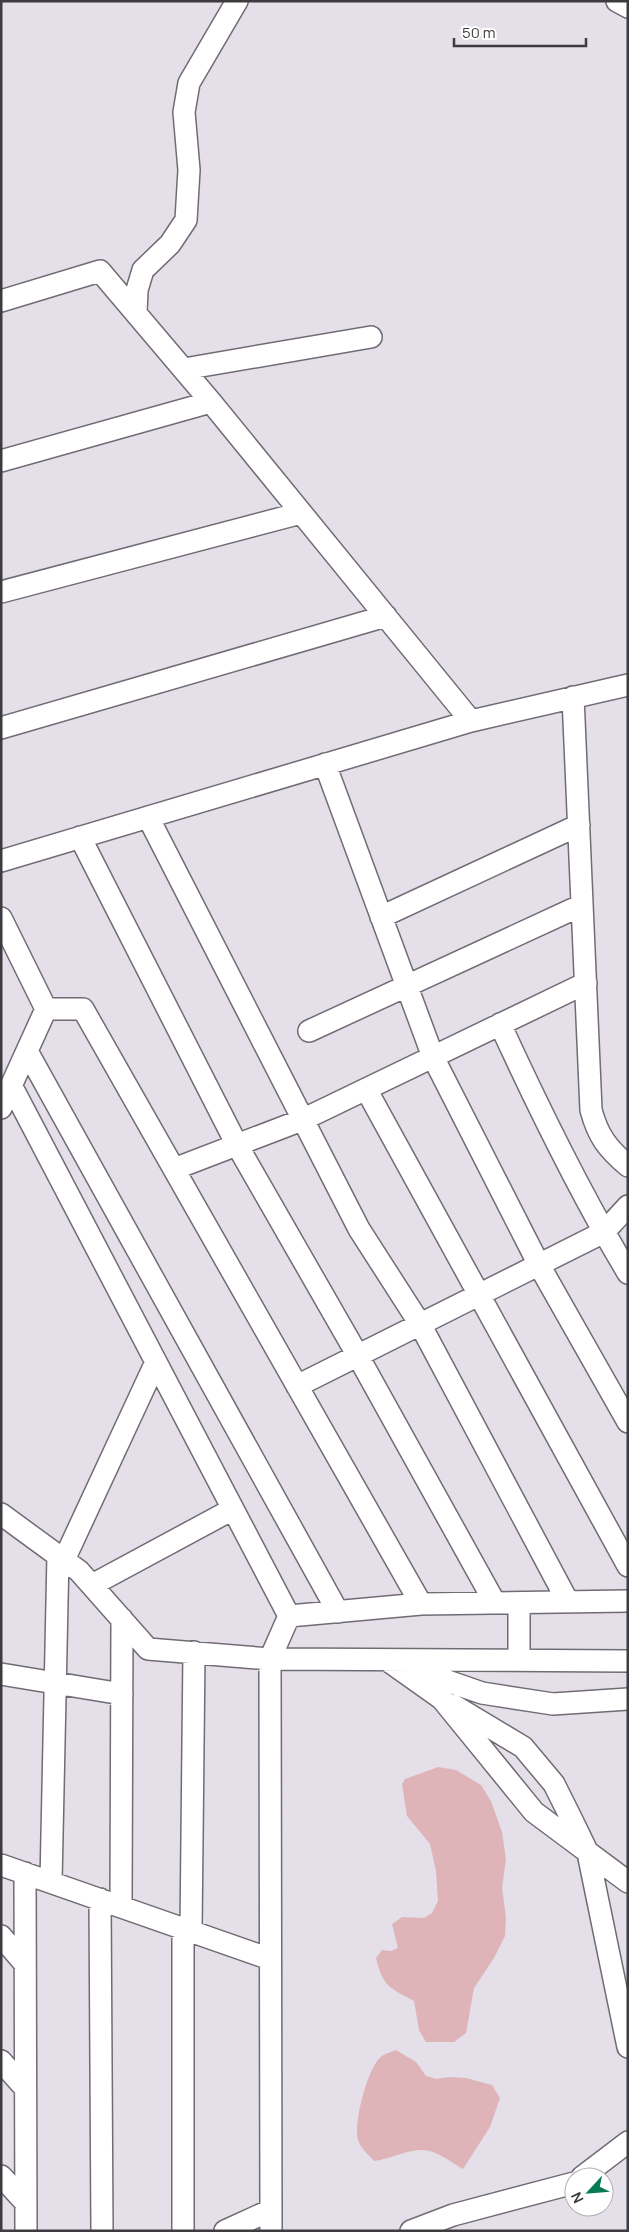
<svg xmlns="http://www.w3.org/2000/svg" width="629" height="2232" font-family="Manrope,sans-serif">
	<style>
		.green { fill: #deb4b9 }
		.lines { fill: none; stroke-linecap: round; stroke-linejoin: round }
		.street-casing { stroke: #706b74; stroke-width: 24 }
		.street { stroke: #fff; stroke-width: 21 }
	</style>
	<rect width="100%" height="100%" fill="#e5dfe9"/>
	<path class="green" d="M438,1767L456,1770L481,1785L491,1801L502,1832L506,1859L502,1888L506,1918L505,1936L494,1958L474,1988L466,2033L454,2042H426L419,2030L414,2001C390,1988 383,1987 376,1958L382,1950L391,1951L398,1948L392,1924L402,1917L424,1918L432,1913L438,1901L436,1871L430,1844L407,1816L402,1784L405,1779Z
		M396,2050L416,2062L426,2076L436,2079L449,2077L466,2078L492,2085L500,2098L490,2127L463,2169C451,2162 435,2149 420,2150C408,2150 389,2159 374,2161C368,2154 361,2149 358,2140C353,2124 368,2065 382,2056C386,2053 392,2052 396,2050Z"/>
	<g class="lines">
		<g class="street-casing">
			<path id="street" d="M617,1L628,7
				M1,301L100,271L211,402L471,721
				M136,313L137,290L143,270L170,244L186,220L189,170L184,112L189,83L237,1
				M184,369L371,337
				M1,461L211,402
				M1,592L301,513
				M573,697L591,1110C598,1136 607,1148 628,1166
				M1,728L386,616
				M325,764L433,1057L539,1265L628,1422
				M148,817L359,1229L420,1324L568,1602
				M80,837L237,1145L358,1356L495,1603
				M1,861L471,721L628,685
				M381,917L579,825
				M1,918L46,1009L1,1108
				M46,1009H83L421,1604
				M500,1024C539,1109 580,1193 628,1273
				M309,1031L582,905
				M27,1051L338,1612
				M11,1085L289,1616L270,1659L271,2231
				M366,1089L628,1566
				M174,1169L302,1120L586,983
				M297,1386L604,1232L628,1206
				M1,1514L79,1571L148,1649L270,1659L628,1661
				M64,1560L156,1362
				M92,1585L233,1509
				M289,1616L421,1604L628,1601
				M519,1660V1603
				M1,1674L122,1694
				M628,1699L553,1704L482,1693L387,1660L442,1699L534,1812L628,1882
				M453,1705L523,1747L554,1784L570,1816L588,1853L628,2047
				M1,1865L270,1959
				M25,1873L26,2231
				M51,1882L58,1555
				M100,1899L102,2231
				M121,1906L122,1619
				M191,1931L194,1652
				M1,1936L25,1964
				M1,2061L25,2088
				M1,2176L26,2203
				M582,2177L628,2142
				M183,2231V1928
				M225,2231L271,2210
				M411,2231L453,2215L574,2183"/>
		</g>
		<use href="#street" class="street"/>
	</g>
	<rect width="629" height="2232" fill="none" stroke="#3d3b3f" stroke-width="5"/>
	<g transform="translate(589 2192) rotate(244)"><circle r="24" fill="#ffffff" stroke="#b1b1b2"/>
	<path d="M0-4L9 19L0 12L-9 19Z" fill="#067955"/>
	<text y="-8" font-size="14" font-weight="bold" text-anchor="middle" fill="#3d3b3f">N</text>
	</g>
	<path d="M454 38v8h132v-8" fill="none" stroke="#3d3b3f" stroke-width="2.5"/>
	<text x="462" y="38" font-size="15" fill="#3d3b3f" stroke="#ffffff" stroke-width="4" paint-order="stroke">50 m</text>
</svg>
